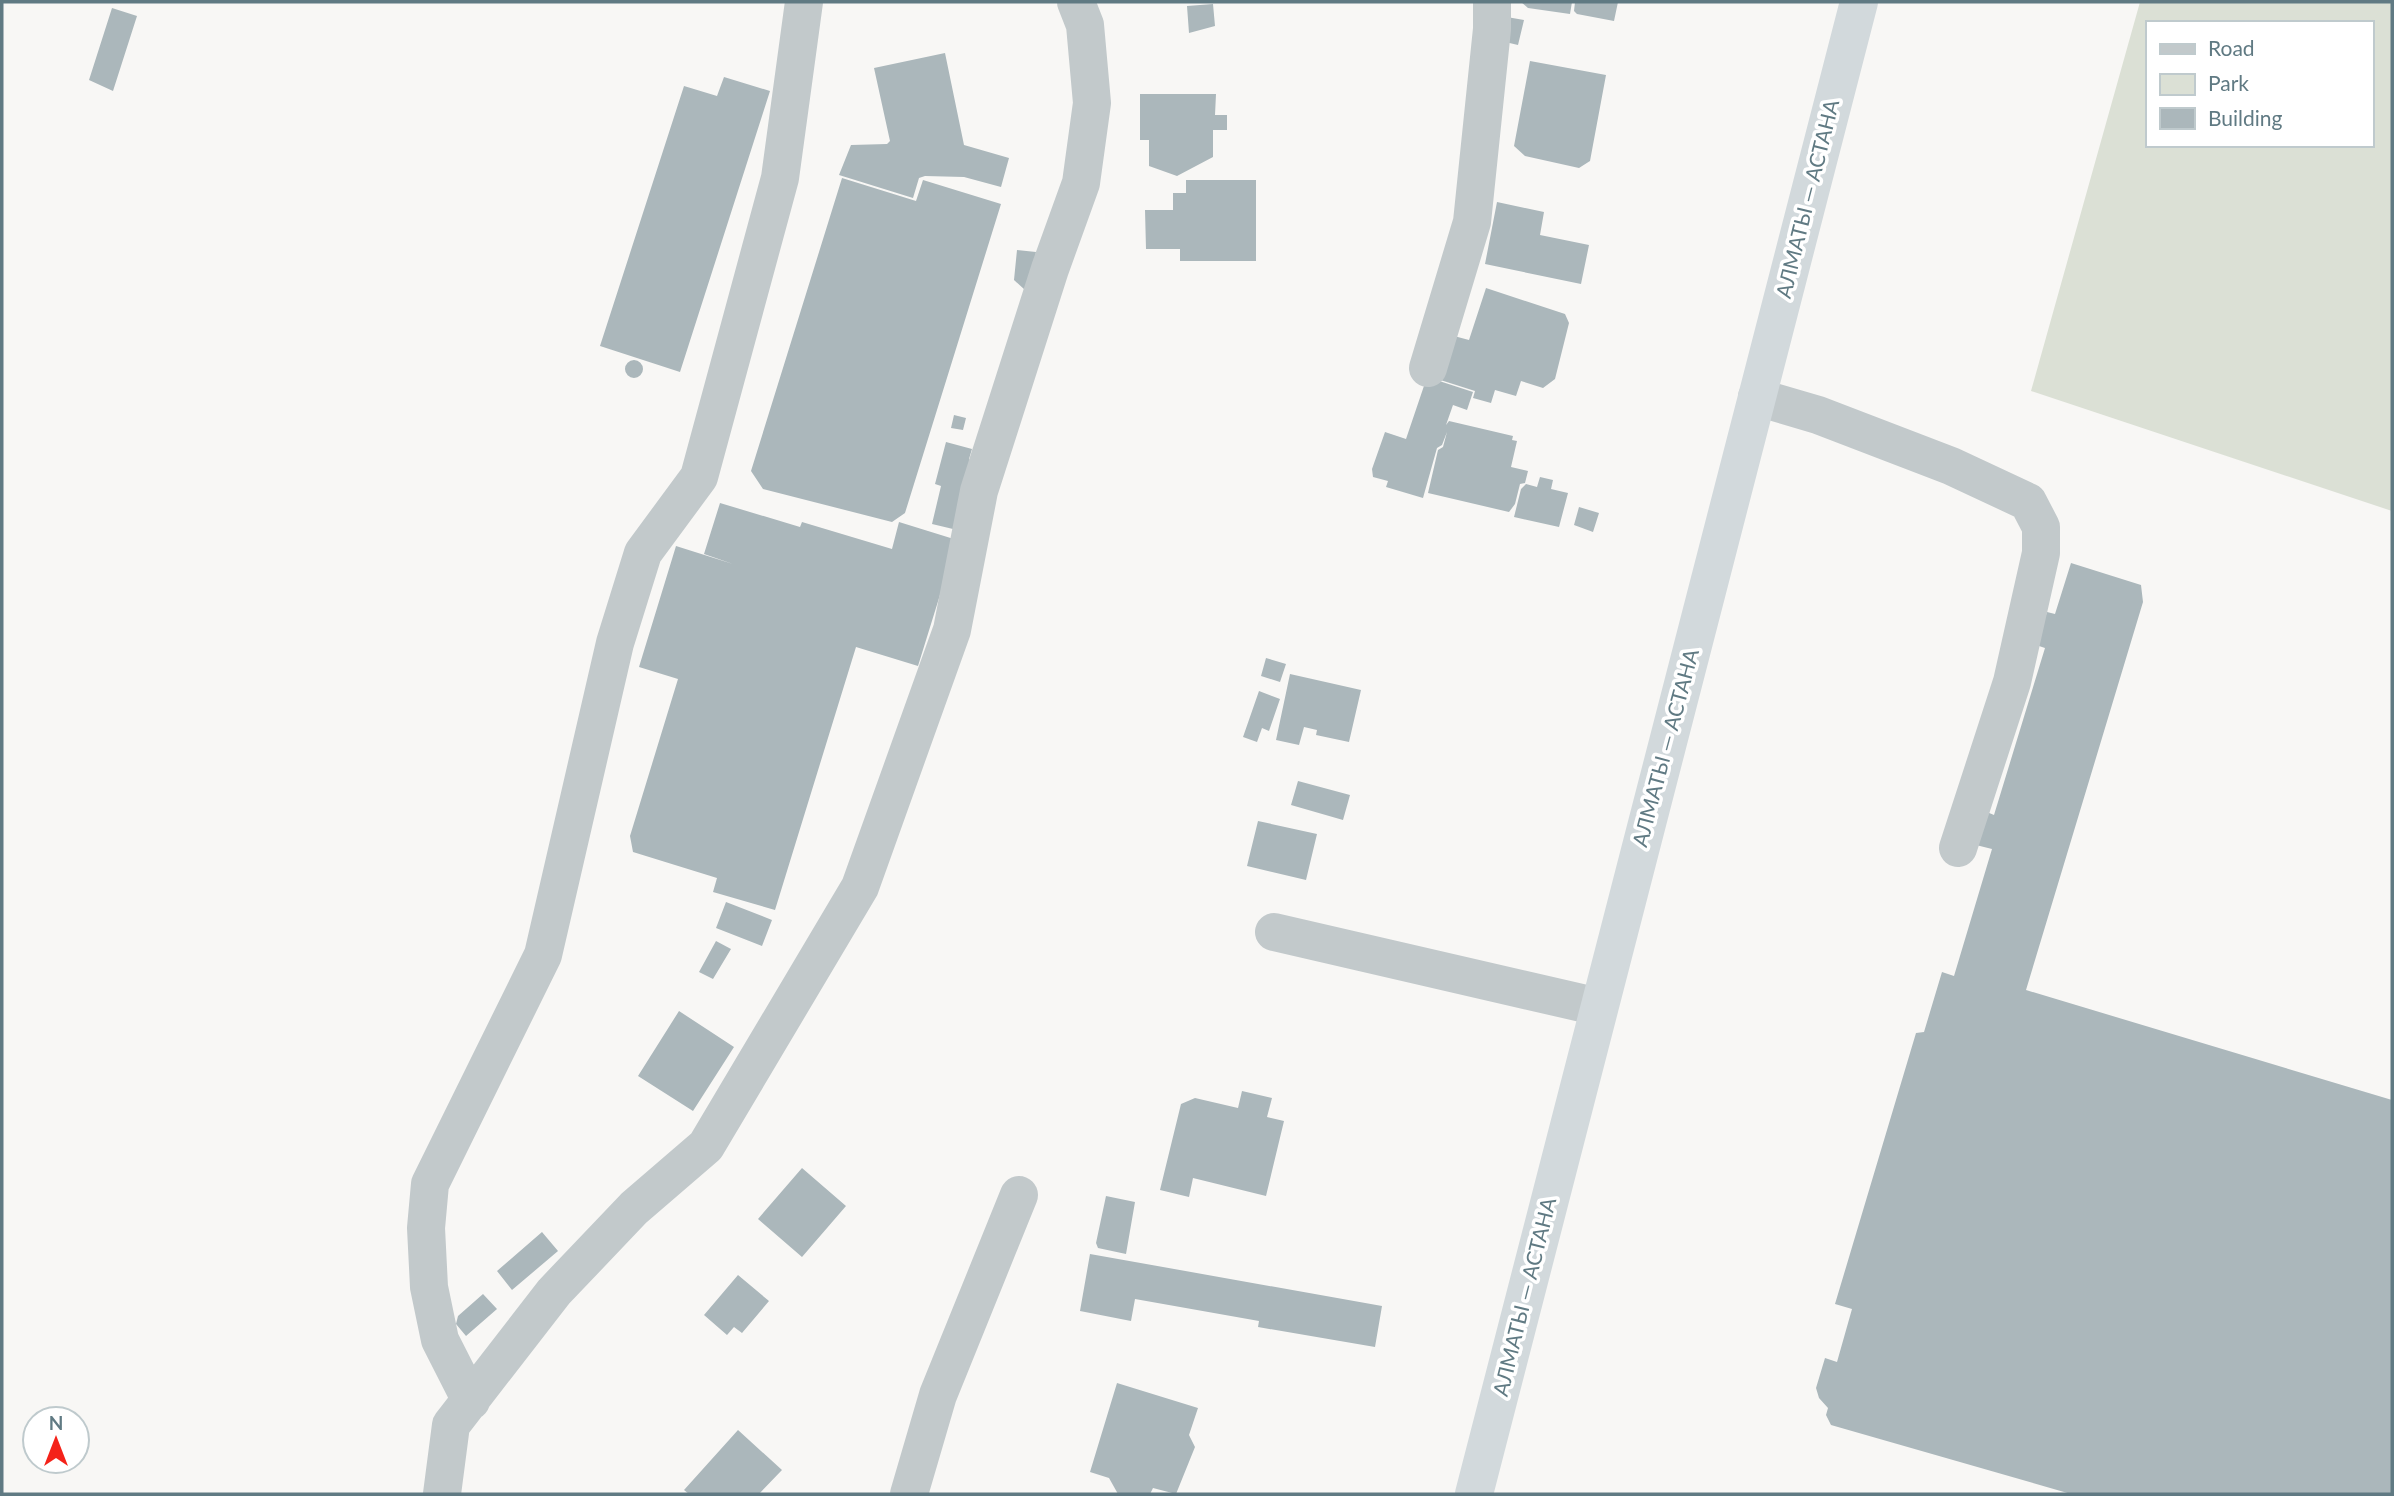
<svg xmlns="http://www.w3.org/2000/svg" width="2394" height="1496" font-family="Lato,sans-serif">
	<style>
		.green { fill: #dbe0d5; fill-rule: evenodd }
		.building { fill: #abb7bb }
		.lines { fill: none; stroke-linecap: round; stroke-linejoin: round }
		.minor { stroke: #c2c9cb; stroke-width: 38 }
		.highway { stroke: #d2d9dc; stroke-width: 38 }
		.labels { text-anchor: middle; stroke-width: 7; stroke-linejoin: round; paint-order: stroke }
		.street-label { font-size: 21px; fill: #607a83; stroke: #fff }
	</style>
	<rect width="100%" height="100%" fill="#f8f7f5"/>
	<path class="green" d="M2140,2H2392V511L2031,391ZM2147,23H2371V145H2147Z"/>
	<path class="building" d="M1521,2H1572L1570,14L1528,8Z
		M1575,2H1618L1614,21L1577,14L1574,11Z
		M1213,4L1215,26L1189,33L1187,6Z
		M112,8L137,16L113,91L89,80Z
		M1501,16L1524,20L1518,45L1501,41Z
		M945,53L964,145L1009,158L1001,187L964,177L925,176L919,178L913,198L839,175L851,145L887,144L890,141L874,68Z
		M1530,61L1606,75L1590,161L1579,168L1525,156L1514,146Z
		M724,77L770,91L680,372L600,346L684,86L717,96Z
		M1140,94H1216L1215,115H1227V130H1213V157L1177,176L1149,166V140H1140Z
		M842,178L916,201L923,180L1001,204L905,513L892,522L763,489L751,471Z
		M1186,180H1256V261H1180V249H1146L1145,210H1173V193H1186Z
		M1497,202L1544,212L1540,235L1589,245L1581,284L1485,264Z
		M1017,250L1036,252L1031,287L1025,290L1014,280Z
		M1486,288L1565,314L1569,323L1555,379L1543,388L1521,381L1516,396L1495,390L1491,403L1473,398L1475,391L1431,377L1454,336L1469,340Z
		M625 369a9 9 0 1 1 18 0a9 9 0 1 1-18 0Z
		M1427,377L1473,392L1467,410L1453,405L1446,425L1449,421L1513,436L1512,440L1517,441L1511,467L1528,471L1525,483L1520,484L1515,504L1509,512L1428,493L1438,450L1443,447L1447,432L1442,445L1437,448L1423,498L1386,487L1388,481L1373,477L1372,469L1385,432L1406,439Z
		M954,415L966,418L963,430L951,428Z
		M946,442L972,449L969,459L973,464L953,529L932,524L941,486L935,484Z
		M1540,477L1553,480L1551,489L1568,493L1559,527L1514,517L1521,489L1526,484L1537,487Z
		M720,503L800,527L802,522L892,549L899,522L957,540L918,666L856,647L775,910L713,892L717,878L633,852L630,836L678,679L639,667L676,546L733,564L704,554Z
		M1579,507L1599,513L1593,532L1574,525Z
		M2071,563L2141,585L2143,602L2026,990L2392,1100V1494H2071L1831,1425L1826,1415L1828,1408L1819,1398L1816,1388L1825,1358L1837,1362L1852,1309L1835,1304L1916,1033L1924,1032L1942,972L1954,976L1992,849L1972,844L1982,810L1994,815L2045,648L2036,645L2047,612L2055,614Z
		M1266,658L1286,664L1280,682L1261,676Z
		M1290,674L1361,690L1349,742L1316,735L1317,730L1304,727L1299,745L1276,740Z
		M1259,691L1280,699L1269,731L1262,728L1257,742L1243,737Z
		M1298,781L1350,795L1343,820L1291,805Z
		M1258,821L1317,834L1306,880L1247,866Z
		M726,902L772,920L762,946L716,928Z
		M716,941L731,949L713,979L699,972Z
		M679,1011L734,1047L693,1111L638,1076Z
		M1242,1091L1272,1098L1267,1117L1284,1121L1266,1196L1193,1178L1189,1197L1160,1190L1181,1104L1195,1098L1238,1108Z
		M802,1168L846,1206L802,1257L758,1219Z
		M1106,1196L1135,1202L1126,1254L1098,1248L1096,1243Z
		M542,1232L558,1251L512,1290L497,1271Z
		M1090,1254L1382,1306L1375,1347L1258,1327L1259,1321L1135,1299L1131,1321L1080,1311Z
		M738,1275L769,1301L742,1333L734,1327L727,1335L704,1315Z
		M483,1294L497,1309L466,1336L456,1324L458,1316Z
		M1117,1383L1198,1408L1189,1435L1195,1447L1176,1494L1153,1488L1150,1494H1118L1109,1478L1090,1472Z
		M738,1430L782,1470L759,1494H689L684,1490Z"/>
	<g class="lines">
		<path class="minor" d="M1428,368L1472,222L1492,29V2
			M1757,397L1818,415L1951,466L2028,502L2041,527V553L2012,682L1958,848
			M1274,932L1599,1007
			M471,1401L440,1340L429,1287L426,1228L430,1184L543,955L615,643L643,553L699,477L780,178L804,2
			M442,1494L451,1425L554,1292L634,1208L706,1146L860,887L952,630L979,491L1050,269L1081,183L1092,103L1085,25L1076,2
			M909,1494L938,1395L1019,1195"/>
		<path class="highway" d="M1474,1494L1859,2"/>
	</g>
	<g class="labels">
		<g class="street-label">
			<text transform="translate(1808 199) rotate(-76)" y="7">АЛМАТЫ — АСТАНА</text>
			<text transform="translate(1666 748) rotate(-75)" y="7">АЛМАТЫ — АСТАНА</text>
			<text transform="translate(1525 1297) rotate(-76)" y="7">АЛМАТЫ — АСТАНА</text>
		</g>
	</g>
	<rect width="2394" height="1496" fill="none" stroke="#607a83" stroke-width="7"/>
	<rect x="2146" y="21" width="228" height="126" fill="#ffffff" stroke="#bfcacd" stroke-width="2"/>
	<rect x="2160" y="44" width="35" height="10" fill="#c2c9cb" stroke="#bfcacd" stroke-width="2"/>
	<text x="2208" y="56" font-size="21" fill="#607a83">Road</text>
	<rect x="2160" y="74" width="35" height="21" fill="#dbe0d5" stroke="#bfcacd" stroke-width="2"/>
	<text x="2208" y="91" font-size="21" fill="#607a83">Park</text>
	<rect x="2160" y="108" width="35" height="21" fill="#abb7bb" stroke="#bfcacd" stroke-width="2"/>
	<text x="2208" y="126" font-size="21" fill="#607a83">Building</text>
	<g transform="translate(56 1440)"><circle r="33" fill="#ffffff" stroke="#bfcacd" stroke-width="2"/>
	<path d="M0-5L12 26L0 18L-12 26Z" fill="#f42219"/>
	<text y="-10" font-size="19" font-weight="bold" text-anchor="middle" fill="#607a83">N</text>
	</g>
</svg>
